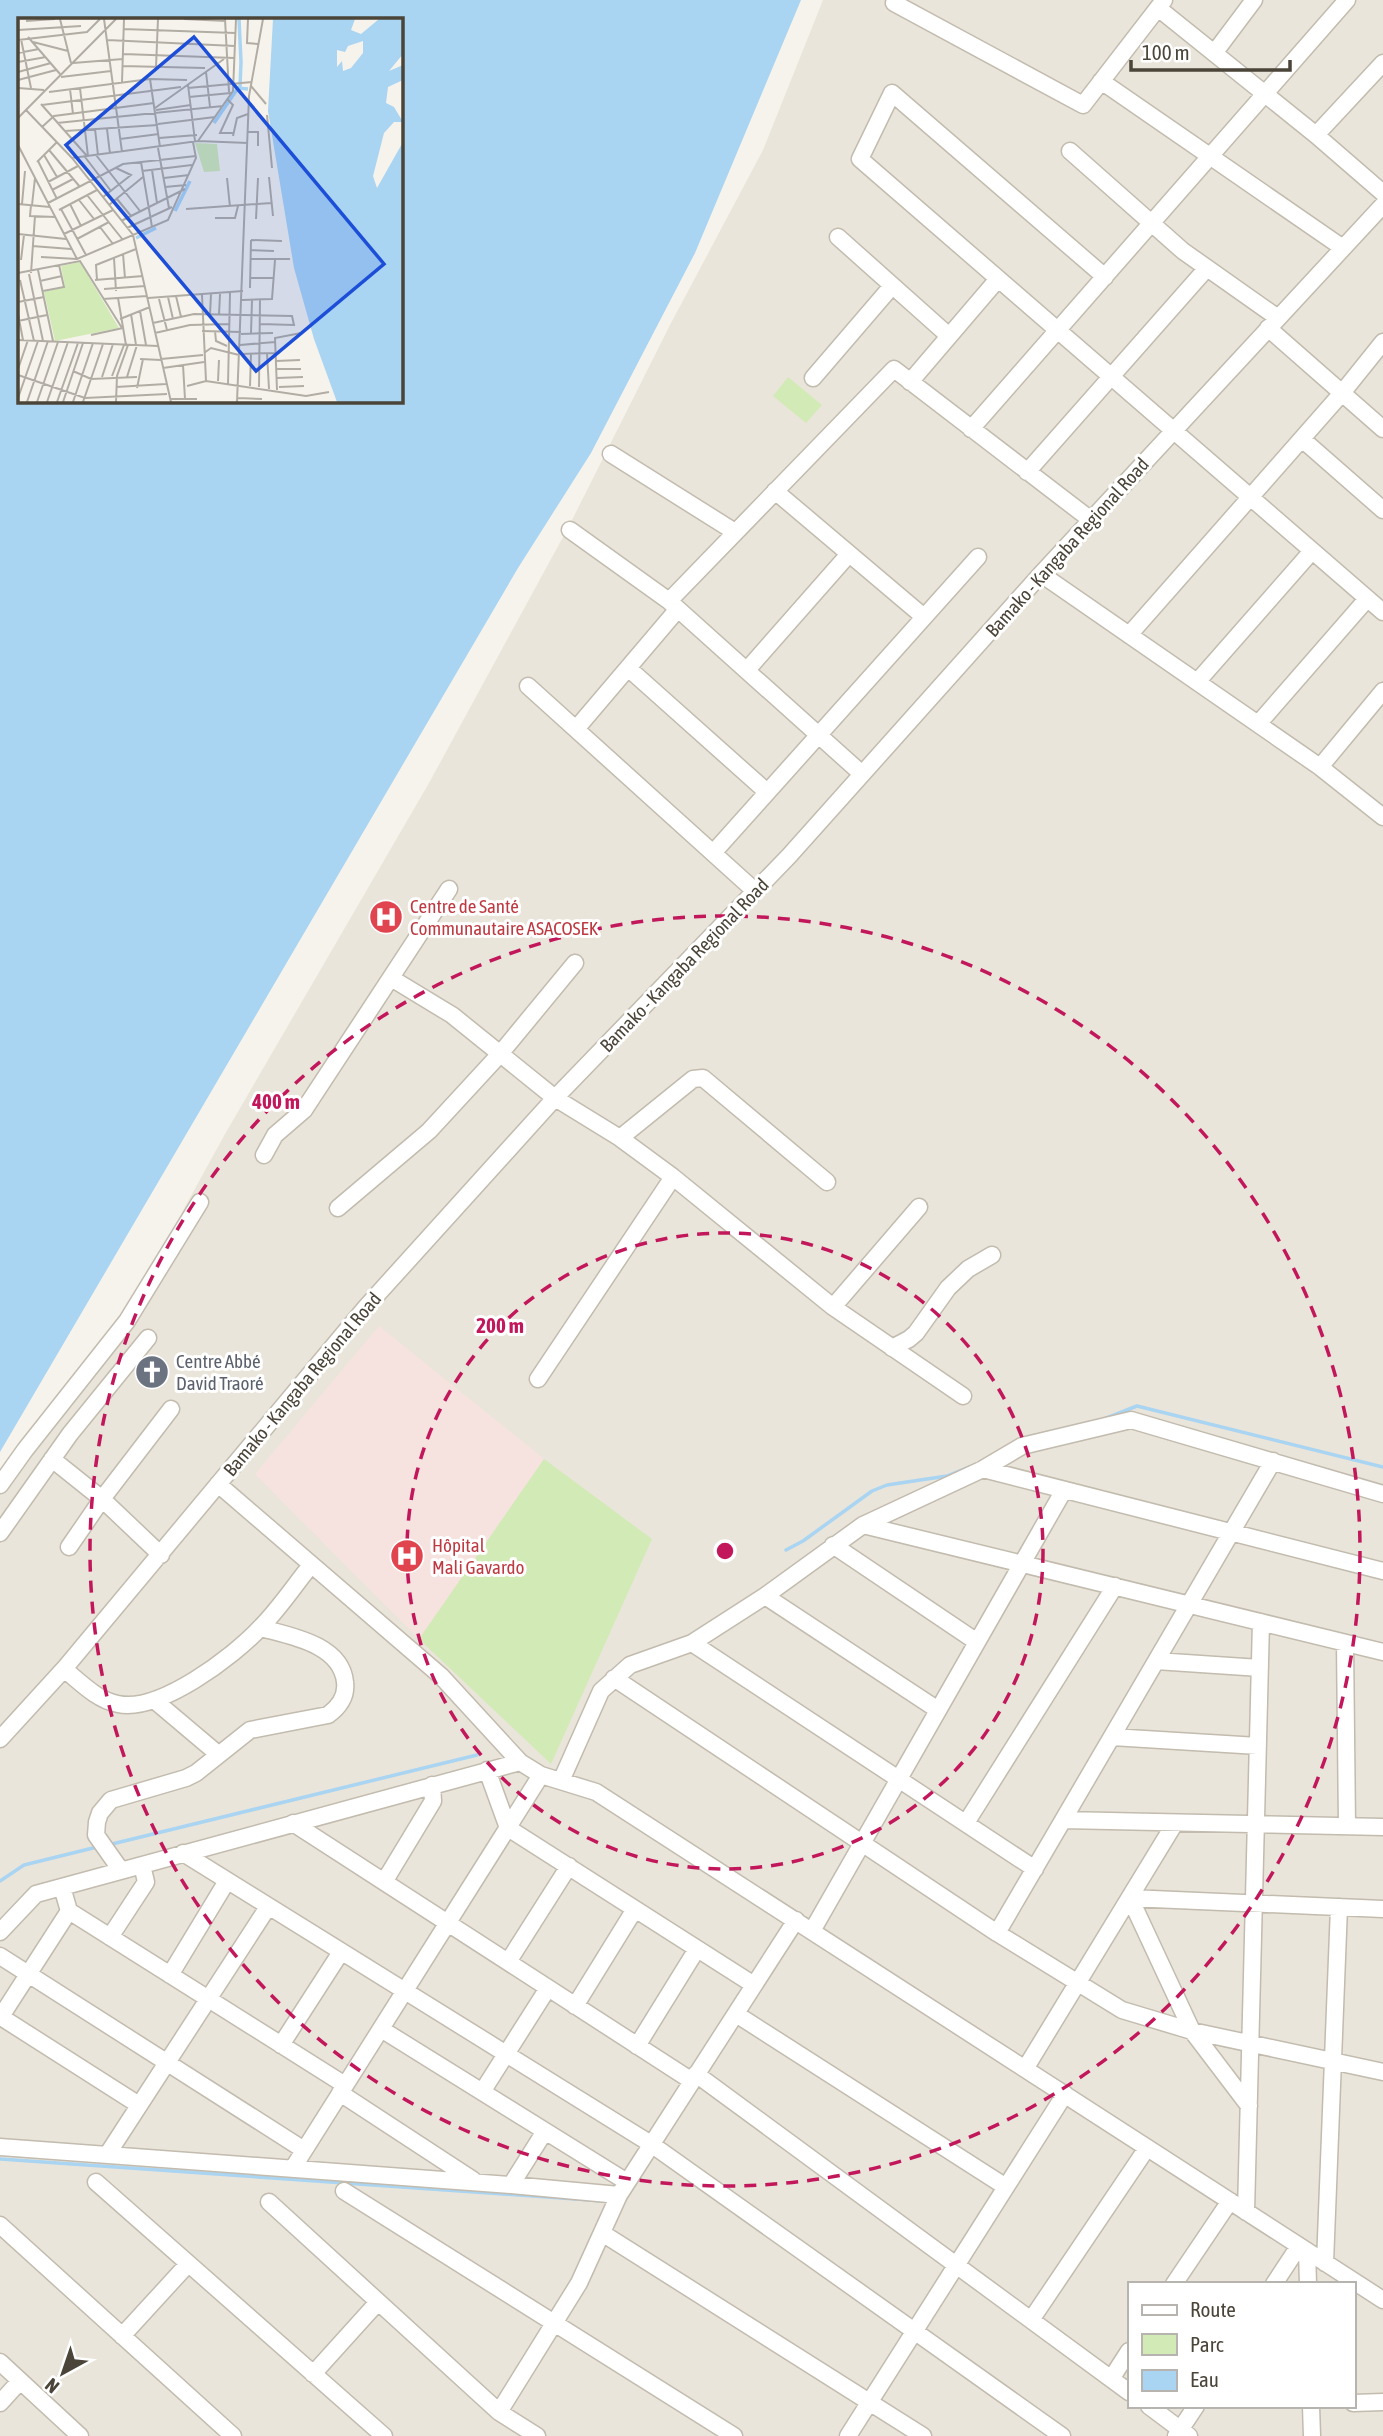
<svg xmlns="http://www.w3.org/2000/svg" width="1383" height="2436" font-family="'Asap Condensed',sans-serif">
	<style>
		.residential { fill: #eae5da; fill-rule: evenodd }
		.medical { fill: #f6e3e0 }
		.green { fill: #d2eab5 }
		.water { fill: #a9d4f2; fill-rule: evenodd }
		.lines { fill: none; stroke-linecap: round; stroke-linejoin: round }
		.stream { stroke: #a9d4f2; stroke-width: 3.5 }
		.minor-casing { stroke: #c2bbae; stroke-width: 19 }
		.minor { stroke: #fff; stroke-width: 16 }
		.ring { fill: none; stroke: #c2185b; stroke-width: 3.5; stroke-dasharray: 12 9 }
		.labels { text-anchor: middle; stroke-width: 6; stroke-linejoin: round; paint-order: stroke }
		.street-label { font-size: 19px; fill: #4b4439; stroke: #fff }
		.health-label { font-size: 19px; fill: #be3a42; stroke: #fff; text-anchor: start }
		.worship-label { font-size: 19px; fill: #5b616d; stroke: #fff; text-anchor: start }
		.inset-river { fill: none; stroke: #a9d4f2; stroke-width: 3.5 }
		.inset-road { fill: none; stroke: #b2ada4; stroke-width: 2 }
		.view { fill: #1d4ed8; fill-opacity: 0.15; stroke: #1d4ed8; stroke-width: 3.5 }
		.inset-edge { fill: none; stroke: #4b4439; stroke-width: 3.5 }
		.centre { fill: #c2185b; stroke: #fff; stroke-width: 3.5 }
		.ring-label { font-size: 21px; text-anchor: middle; font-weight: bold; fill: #c2185b; stroke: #fff; stroke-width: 6; stroke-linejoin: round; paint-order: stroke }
	</style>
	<rect width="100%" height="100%" fill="#f6f3ec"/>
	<path class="residential" d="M823,0H1383V2436H0V1476L136,1296L225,1134L429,783L569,526L670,325L763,150ZM1129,2284H1353V2406H1129Z"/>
	<path class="medical" d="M379,1326L544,1459L419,1639L255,1474Z"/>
	<path class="green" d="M788,377L822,405L806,423L773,396Z
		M544,1459L652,1539L551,1764L419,1639Z"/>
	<path class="water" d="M0,0H801L695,253L591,453L518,568L0,1452ZM19,19H401V401H19Z"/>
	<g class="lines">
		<path class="stream" d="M1104,1419L1137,1406L1383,1467
			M786,1550L803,1541L872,1491L887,1485L947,1476L969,1467
			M108,1845L477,1755
			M0,1881L24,1865L97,1847
			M0,2159L604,2201"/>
		<g class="minor-casing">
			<path id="minor" d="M894,3L1083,105L1164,0
				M1158,8L1316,135L1383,193
				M1215,52L1254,0
				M1101,81L1343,248
				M1316,135L1383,63
				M1070,151L1183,251L1278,318
				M838,237L949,336
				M1105,277L892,93L860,159L1383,612
				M1268,328L1383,429
				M813,378L892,286
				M910,382L998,279
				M971,429L1347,0
				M1302,439L1383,510
				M611,454L735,532
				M1027,472L1207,268
				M775,491L924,617
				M570,530L669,601L862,774
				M1041,574L1320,767L1383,817
				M669,601L894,369L1091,520
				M1129,635L1342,393L1383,342
				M628,668L767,792
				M747,670L849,554
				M1197,682L1312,551
				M528,686L755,891
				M1258,724L1367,599
				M576,729L678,609
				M1320,767L1383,691
				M713,853L978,557
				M391,978L452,1015L555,1098L620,1138L673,1177L833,1307L963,1396
				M620,1138L693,1079L703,1078L827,1182
				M264,1155L275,1135L304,1110L449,889
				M338,1208L429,1131L500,1054L575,963
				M833,1307L919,1207
				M892,1348L909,1339L916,1333L948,1288L968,1269L992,1255
				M538,1379L673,1177
				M52,1459L102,1499L69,1547
				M983,1469L1383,1571
				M218,1484L441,1676L520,1762L541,1775L596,1792L1383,2300
				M0,1485L25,1450L127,1321L200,1202
				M863,1525L1383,1652
				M0,1533L70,1434L148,1338
				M833,1545L977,1642
				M161,1555L102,1499L171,1409
				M765,1596L938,1710
				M692,1643L1035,1869
				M1345,1643L1347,1826
				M1156,1661L1260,1668
				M64,1669C80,1682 97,1700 118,1704C159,1713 233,1657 260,1628C279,1609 294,1586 311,1565
				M614,1678L997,1933L1122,2010L1192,2031L1383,2072
				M154,1700L218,1754
				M1112,1737L1258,1746
				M0,1739L64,1669L366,1307L555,1098L789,856L1041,574L1383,205
				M487,1770L508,1828L754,1985
				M561,1781L601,1691L630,1665L692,1643L765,1596L863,1525L983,1469L1022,1446L1131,1420L1383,1494
				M1063,1820L1383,1827
				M293,1823L692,2081
				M966,1823L1115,1586
				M183,1853L651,2144L1062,2436
				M120,1869L96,1835L97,1822L100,1813L111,1800L186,1778L196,1773L250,1730L328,1715C339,1707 347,1697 345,1682C341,1644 290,1636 261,1628
				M384,1882L433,1801L432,1785
				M62,1887L69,1911L345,2085
				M812,1931L1064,1490
				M0,1932L36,1894L520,1762
				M997,1933L1273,1461
				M110,1937L146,1882L142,1865
				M0,1956L304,2150
				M508,1962L569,1866
				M170,1975L227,1881
				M575,2006L635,1909
				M736,2014L1006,2187
				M1,2017L139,2105
				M0,2018L69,1911
				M381,2029L627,2182
				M281,2045L341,1952
				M637,2046L697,1949
				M1025,2069L1175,1823
				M696,2074L1129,2392
				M482,2092L548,1988
				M340,2093L473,2180
				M1249,2106L1192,2031L1130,1898L1383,1909
				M0,2147L511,2185L619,2195
				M107,2155L268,1907
				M293,2168L541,1775
				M96,2182L384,2436
				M511,2185L545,2131
				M344,2191L734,2436
				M269,2202L499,2412L537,2436
				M1246,2212L1261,1622
				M0,2225L233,2436
				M602,2233L923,2436
				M1307,2251L1308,2284
				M1325,2263L1339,1907
				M1174,2284L1230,2201
				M1274,2284L1299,2246
				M1031,2320L1147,2148
				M122,2336L188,2264
				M0,2362L80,2436
				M313,2374L378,2302
				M1111,2379L1129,2351
				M0,2403L20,2381
				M1353,2403L1383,2402
				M1149,2406L1189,2436
				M1311,2406L1312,2436
				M499,2412L579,2283L619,2195L796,1920
				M848,2436L1065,2094
				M1176,2436L1196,2406"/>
		</g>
		<use href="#minor" class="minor"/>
	</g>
	<g class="ring">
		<circle cx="725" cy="1551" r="318"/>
		<circle cx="725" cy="1551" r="635"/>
	</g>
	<defs>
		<g id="hospital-disc" transform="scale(1.75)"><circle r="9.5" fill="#e0444e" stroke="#fff"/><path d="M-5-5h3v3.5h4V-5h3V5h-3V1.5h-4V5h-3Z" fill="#fff"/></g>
		<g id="church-disc" transform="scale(1.75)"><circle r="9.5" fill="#6b7280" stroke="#fff"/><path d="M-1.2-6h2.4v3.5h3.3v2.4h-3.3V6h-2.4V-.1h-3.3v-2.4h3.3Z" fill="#fff"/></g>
	</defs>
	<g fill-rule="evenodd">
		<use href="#hospital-disc" x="386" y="917"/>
		<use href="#church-disc" x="152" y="1372"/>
		<use href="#hospital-disc" x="407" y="1556"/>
	</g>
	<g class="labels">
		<g class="street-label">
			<text transform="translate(1067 547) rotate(-48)" y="7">Bamako - Kangaba Regional Road</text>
			<text transform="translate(684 965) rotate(-46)" y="7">Bamako - Kangaba Regional Road</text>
			<text transform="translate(302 1384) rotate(-50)" y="7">Bamako - Kangaba Regional Road</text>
		</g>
		<g class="health-label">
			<text x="410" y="913">Centre de Santé<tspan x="410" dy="22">Communautaire ASACOSEK</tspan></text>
			<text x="432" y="1552">Hôpital<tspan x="432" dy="22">Mali Gavardo</tspan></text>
		</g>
		<g class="worship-label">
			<text x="176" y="1368">Centre Abbé<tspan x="176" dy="22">David Traoré</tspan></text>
		</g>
	</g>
	<g transform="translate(18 18)">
		<rect width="385" height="385" fill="#f6f3ec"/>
		<path d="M177,125L199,126L202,153L186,154ZM62,244L101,310L37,323L26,274L47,269L43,248Z" fill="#d2eab5"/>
		<path d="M255,1H337L333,12L343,16L361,1H385V36L371,53L385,47V62L370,69L368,85L376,89L385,104H376L366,115L355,158L359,170L385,124V384H319L296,321L276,250L250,93ZM345,23V35L333,50L325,53L324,43L319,49V32L327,34L330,28Z" fill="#a9d4f2" fill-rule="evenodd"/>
		<path class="inset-river" d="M221,1L223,44M222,69L223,44M196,105L220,70L230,71M157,193L172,163M118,220L138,210"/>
		<path class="inset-road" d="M42,1L53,45M86,1L104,134M166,1L208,3M207,1L211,74M230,1L229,25L240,26M8,3L37,1M105,11L217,15M0,12L63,8M10,19L42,56M3,21L13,70M0,22L69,14L82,1M89,22L217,28M15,24L50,33M0,35L21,31M105,36L216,40M0,44L28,39M55,45L105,41M104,48L187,50M138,49L140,1M0,54L33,45M188,54L192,89M43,59L93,53M132,61L142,129M0,62L38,52M104,64L106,1M170,67L177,123M233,68L248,86M0,70L26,72M62,70L70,138M170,70L234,64M52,71L55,96M31,74L132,61L169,62M171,79L213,75M209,81L215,87L202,115H215M23,86L69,138M24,87L163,69M137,90L206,41M8,92L54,140L115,217L153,384M138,92L173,87M249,97L254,150M0,100L98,1M39,105L205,88M140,106L197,99M24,109L36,98L136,85M77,111L80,137M89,111L92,136M47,113L140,107M230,114H240V128M215,118L219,100L230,96M141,120L179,117M102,121L141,116M180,123L215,73L218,1M0,127L59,241M140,130L151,190M31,132L62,169M26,137L39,159M78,137L122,193M67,139L93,173M54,140L180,123L230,125M20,143L39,181M19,144L39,124M123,144L134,209M134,152L139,185M124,153L174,147M251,159L255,198M146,160L171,157M209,160L212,189M30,164L60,148M147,169L168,167M34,172L55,161M69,177L105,222M85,179L113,157L98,150M99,181L113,198M61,182L76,201M30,185L105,146L178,138M0,186L32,189M4,186L7,153M52,186L63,208M13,187L12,198L37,199M14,187L17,160M91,187L125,159M43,191L68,237M168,191L253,185M41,192L79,172M197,200H217L220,188M238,201L240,160M103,203L167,171M82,209L95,226M109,210L154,189M0,216L48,221M46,216L95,192M59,221L91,204M233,222L264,223M14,228L53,231M233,232L256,233M105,236L107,260M23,239L59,241L150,202L178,140L175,124M96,240L98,273M232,241H272M3,242L6,217M20,252L35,323M0,255L62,243L104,310M13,255L17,198M11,256L25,323M232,260H256M2,262L16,323M77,262L125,258M79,262L78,247L118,231M22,263L44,258M232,270L233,222M86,271L127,268M25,273L46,269L41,247M184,277L188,363M158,278L163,299M150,279L155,301M100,280L108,327M130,280L225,273M85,281L129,278M141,281L149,312M224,282L254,281L257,242M0,284L26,279M122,293L128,327M0,296L5,322M113,296L118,327M192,297L193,276M201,297L202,276M102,301L132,289M0,303L29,297M135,305L176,296L274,298L276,307L242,306M184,313L223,314M197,313L198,323L209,328M137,315L172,307L211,306M233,315L234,282M223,316L255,315M73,317L105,310M0,322L140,328M222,327L257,324M186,335L193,330L221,337M249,335L251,371M222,336L258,335M122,341L143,342M143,341L185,337M258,343L282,342M165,347L167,381M145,350L186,344M0,351L10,322M258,351H283M55,353L73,361L119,359M0,357L67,380L149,376M94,358L106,327M84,359L95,326M109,359L119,327M259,360L285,359M200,363L201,342M210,366L212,275M169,368L188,363L288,378L311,374M232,368L233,336M98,369L148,366M241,369L242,281M261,369L286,368M119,370L125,341M259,372L257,320L283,315M0,380L20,323M220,380L244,381M152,381H179M9,384L30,323M19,384L40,324M29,384L50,324M39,384L60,325M45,384L65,325M55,384L75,325M65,384L85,326M98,384L99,358L110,327M219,384L231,78L245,1"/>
		<path class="view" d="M176,19L366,246L238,353L48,127Z"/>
		<rect width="385" height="385" class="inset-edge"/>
	</g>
	<circle cx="725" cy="1551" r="10" class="centre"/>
	<g class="ring-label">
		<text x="276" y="1109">400 m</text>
		<text x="500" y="1333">200 m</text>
	</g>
	<rect x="1128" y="2282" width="228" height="126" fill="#ffffff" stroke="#b7b4b0" stroke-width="2"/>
	<rect x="1142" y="2305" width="35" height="10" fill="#ffffff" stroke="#b7b4b0" stroke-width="2"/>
	<text x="1190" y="2317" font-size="21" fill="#4b4439">Route</text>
	<rect x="1142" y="2334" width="35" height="21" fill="#d2eab5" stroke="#b7b4b0" stroke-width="2"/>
	<text x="1190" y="2352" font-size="21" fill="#4b4439">Parc</text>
	<rect x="1142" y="2370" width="35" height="21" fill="#a9d4f2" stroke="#b7b4b0" stroke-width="2"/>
	<text x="1190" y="2387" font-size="21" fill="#4b4439">Eau</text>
	<g transform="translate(63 2373) rotate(220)" stroke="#ffffff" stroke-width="5" paint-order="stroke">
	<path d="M0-5L12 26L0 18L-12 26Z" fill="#4b4439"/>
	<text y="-10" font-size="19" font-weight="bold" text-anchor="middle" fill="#4b4439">N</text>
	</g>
	<path d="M1131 60v10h159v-10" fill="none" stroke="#4b4439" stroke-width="3.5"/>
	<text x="1142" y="60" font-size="21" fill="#4b4439" stroke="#ffffff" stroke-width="5" paint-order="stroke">100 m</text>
</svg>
